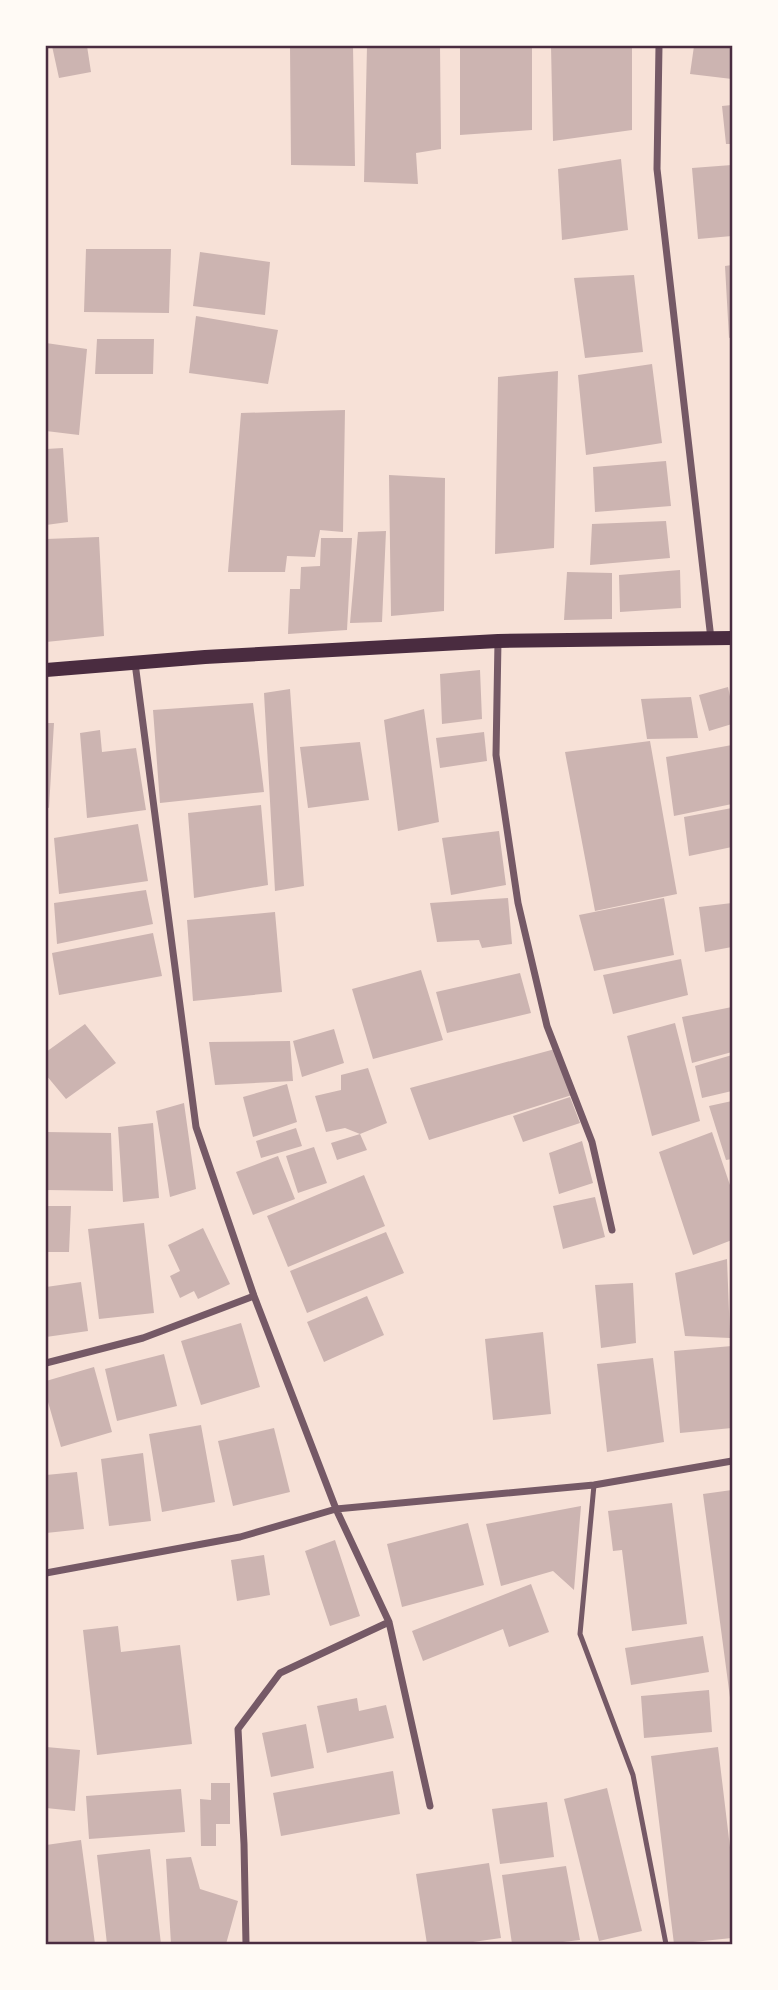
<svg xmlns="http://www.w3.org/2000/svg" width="778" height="1990" font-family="Helvetica,sans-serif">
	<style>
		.building { fill: #ccb4b1 }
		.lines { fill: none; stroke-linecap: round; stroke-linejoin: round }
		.service { stroke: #755966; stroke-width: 5 }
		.minor { stroke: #755966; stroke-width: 7 }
		.secondary { stroke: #4a2c40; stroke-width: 14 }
		.neatline { fill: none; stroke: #4a2c40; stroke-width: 2.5 }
	</style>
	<rect width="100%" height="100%" fill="#f7e1d7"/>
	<path class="building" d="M52,46H87L91,72L59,78Z
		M290,46H353L355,166L291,165Z
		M367,46H440L441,149L416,153L418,184L364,182Z
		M460,46H532V130L460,135Z
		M551,46H632V130L553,141Z
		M694,46H732V79L690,74Z
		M732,105V144H726L722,106Z
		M621,159L628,230L562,240L558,169Z
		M732,165V236L698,239L692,168Z
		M86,249H171L169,313L84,312Z
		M200,252L270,262L265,315L193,306Z
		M732,265V337L729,338L725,266Z
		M634,275L643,352L585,358L574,278Z
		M196,316L278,330L268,384L189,373Z
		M97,339H154L153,374H95Z
		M46,343L87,349L79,435L46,431Z
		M652,364L662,443L586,455L578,375Z
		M558,371L554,548L495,554L498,377Z
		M345,410L343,532L320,530L315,557L287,556L285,572H228L241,413Z
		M63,448L68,522L46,525V449Z
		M666,461L671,506L595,512L593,467Z
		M389,475L445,478L444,611L391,616Z
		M666,521L670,558L590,565L592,524Z
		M386,531L382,622L350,623L358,532Z
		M99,537L104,636L46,642V539Z
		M321,538H352L347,630L288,634L290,589H300L301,567L320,566Z
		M680,570L681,608L620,612L619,575Z
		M567,572L612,573V619L564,620Z
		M480,670L482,719L442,724L440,674Z
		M728,687L732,706V724L709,731L699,695Z
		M290,689L304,886L275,891L264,693Z
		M691,697L698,738L647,739L641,699Z
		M253,703L264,792L160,803L153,710Z
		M424,709L439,822L398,831L384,720Z
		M46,723H54L49,808L46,807Z
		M100,730L102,752L136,748L146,810L87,818L80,733Z
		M484,732L487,761L440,768L436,738Z
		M650,741L677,894L595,911L565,752Z
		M360,742L369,800L308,808L300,747Z
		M732,745V804L674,816L666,757Z
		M261,805L268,885L194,898L188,813Z
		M732,808V847L689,856L684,817Z
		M138,824L148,881L59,894L54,838Z
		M499,831L506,885L451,895L442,838Z
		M146,890L153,924L57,944L54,903Z
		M508,898L512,944L482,948L479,940L437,942L430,903Z
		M664,898L674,955L594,971L579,915Z
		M732,903V947L705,952L699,907Z
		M275,912L282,992L193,1001L187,920Z
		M153,933L162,976L59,995L52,953Z
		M681,959L688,995L613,1014L603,975Z
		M421,970L443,1040L373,1059L352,989Z
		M520,973L531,1013L447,1033L436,992Z
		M732,1007V1052L692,1063L682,1017Z
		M675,1023L700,1121L652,1136L627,1036Z
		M85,1024L116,1063L66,1099L46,1075V1052Z
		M334,1029L344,1063L302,1077L293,1041Z
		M290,1041L293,1081L215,1085L209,1042Z
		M555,1049L572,1095L429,1140L410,1088Z
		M732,1055V1091L702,1098L695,1066Z
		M368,1068L387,1123L360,1134L345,1128L326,1132L315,1096L341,1090V1075Z
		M287,1084L297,1122L253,1137L243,1097Z
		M570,1097L580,1123L523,1142L513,1116Z
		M732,1101V1159L726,1160L709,1106Z
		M184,1103L196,1189L170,1197L156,1111Z
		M153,1123L159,1198L123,1202L118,1127Z
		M296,1128L302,1146L261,1158L256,1141Z
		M46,1132L111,1133L113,1191L46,1190Z
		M712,1132L732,1191V1240L693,1255L659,1152Z
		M360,1134L367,1150L337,1160L331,1143Z
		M582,1141L593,1183L559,1194L549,1153Z
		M314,1147L327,1183L298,1193L286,1156Z
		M278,1156L295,1199L253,1215L236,1172Z
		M364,1175L385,1226L288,1267L267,1216Z
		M595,1197L605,1237L563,1249L553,1206Z
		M46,1206H71L69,1252H46Z
		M144,1223L154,1313L99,1319L88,1229Z
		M203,1228L230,1284L198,1299L194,1291L180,1298L170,1276L180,1271L168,1245Z
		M386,1232L404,1273L307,1313L290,1271Z
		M727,1259L730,1338L685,1336L675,1273Z
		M81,1282L88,1331L46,1337V1287Z
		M633,1283L636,1343L601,1348L595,1285Z
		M367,1296L384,1335L324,1362L307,1322Z
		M241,1323L260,1387L201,1405L181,1341Z
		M543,1332L551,1414L493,1420L485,1339Z
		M732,1346V1428L680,1433L674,1351Z
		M164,1354L177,1406L117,1421L105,1369Z
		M653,1358L664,1442L607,1452L597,1364Z
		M94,1367L112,1432L61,1447L46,1395V1381Z
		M201,1425L215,1502L162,1512L149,1434Z
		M274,1428L290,1492L233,1506L218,1441Z
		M143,1453L151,1521L109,1526L101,1459Z
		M77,1472L84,1529L46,1533V1475Z
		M732,1490V1705H731L703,1494Z
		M672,1503L687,1624L632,1631L622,1550L613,1551L608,1511Z
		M581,1506L574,1590L553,1571L501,1586L486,1524Z
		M468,1523L484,1585L402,1607L387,1544Z
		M335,1540L360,1616L330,1626L305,1551Z
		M264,1555L270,1595L237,1601L231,1560Z
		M531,1584L549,1632L509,1647L503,1629L423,1661L412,1631Z
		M118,1626L121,1652L180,1645L192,1744L97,1755L83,1630Z
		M703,1636L709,1672L631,1685L625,1648Z
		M709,1690L712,1732L644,1738L641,1696Z
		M357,1698L359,1711L386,1705L394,1738L327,1753L317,1706Z
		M306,1724L314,1768L271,1777L262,1733Z
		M46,1747L80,1750L75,1811L46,1808Z
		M718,1747L732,1864V1938L674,1944L651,1756Z
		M393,1771L400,1814L281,1836L273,1793Z
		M211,1783H230V1824H216V1846H201L200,1799L211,1800Z
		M607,1788L642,1931L599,1941L564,1799Z
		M181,1789L185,1832L89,1839L86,1796Z
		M547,1802L554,1857L500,1864L492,1809Z
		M81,1840L95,1944H46V1845Z
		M150,1849L161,1944H107L97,1855Z
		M191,1857L200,1889L238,1901L226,1944H171L166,1859Z
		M489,1863L501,1938L459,1944H427L416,1874Z
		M566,1866L580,1940L546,1944H512L502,1875Z"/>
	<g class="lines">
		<path class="service" d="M594,1485L580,1634L633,1775L666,1944"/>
		<path class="minor" d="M659,46L657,169L711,639
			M498,641L496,755L518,903L547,1026L592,1142L612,1230
			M135,663L196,1127L254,1296L336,1509L389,1622L280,1673L238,1729L244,1844L246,1944
			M46,1363L143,1338L254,1296
			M46,1573L240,1537L336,1509L594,1485L732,1461
			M389,1622L430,1806"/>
		<path class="secondary" d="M46,670L205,657L498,641L732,638"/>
	</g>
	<rect width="778" height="1990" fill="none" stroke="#fffaf5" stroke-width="94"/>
	<rect x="47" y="47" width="684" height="1896" class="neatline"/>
</svg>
